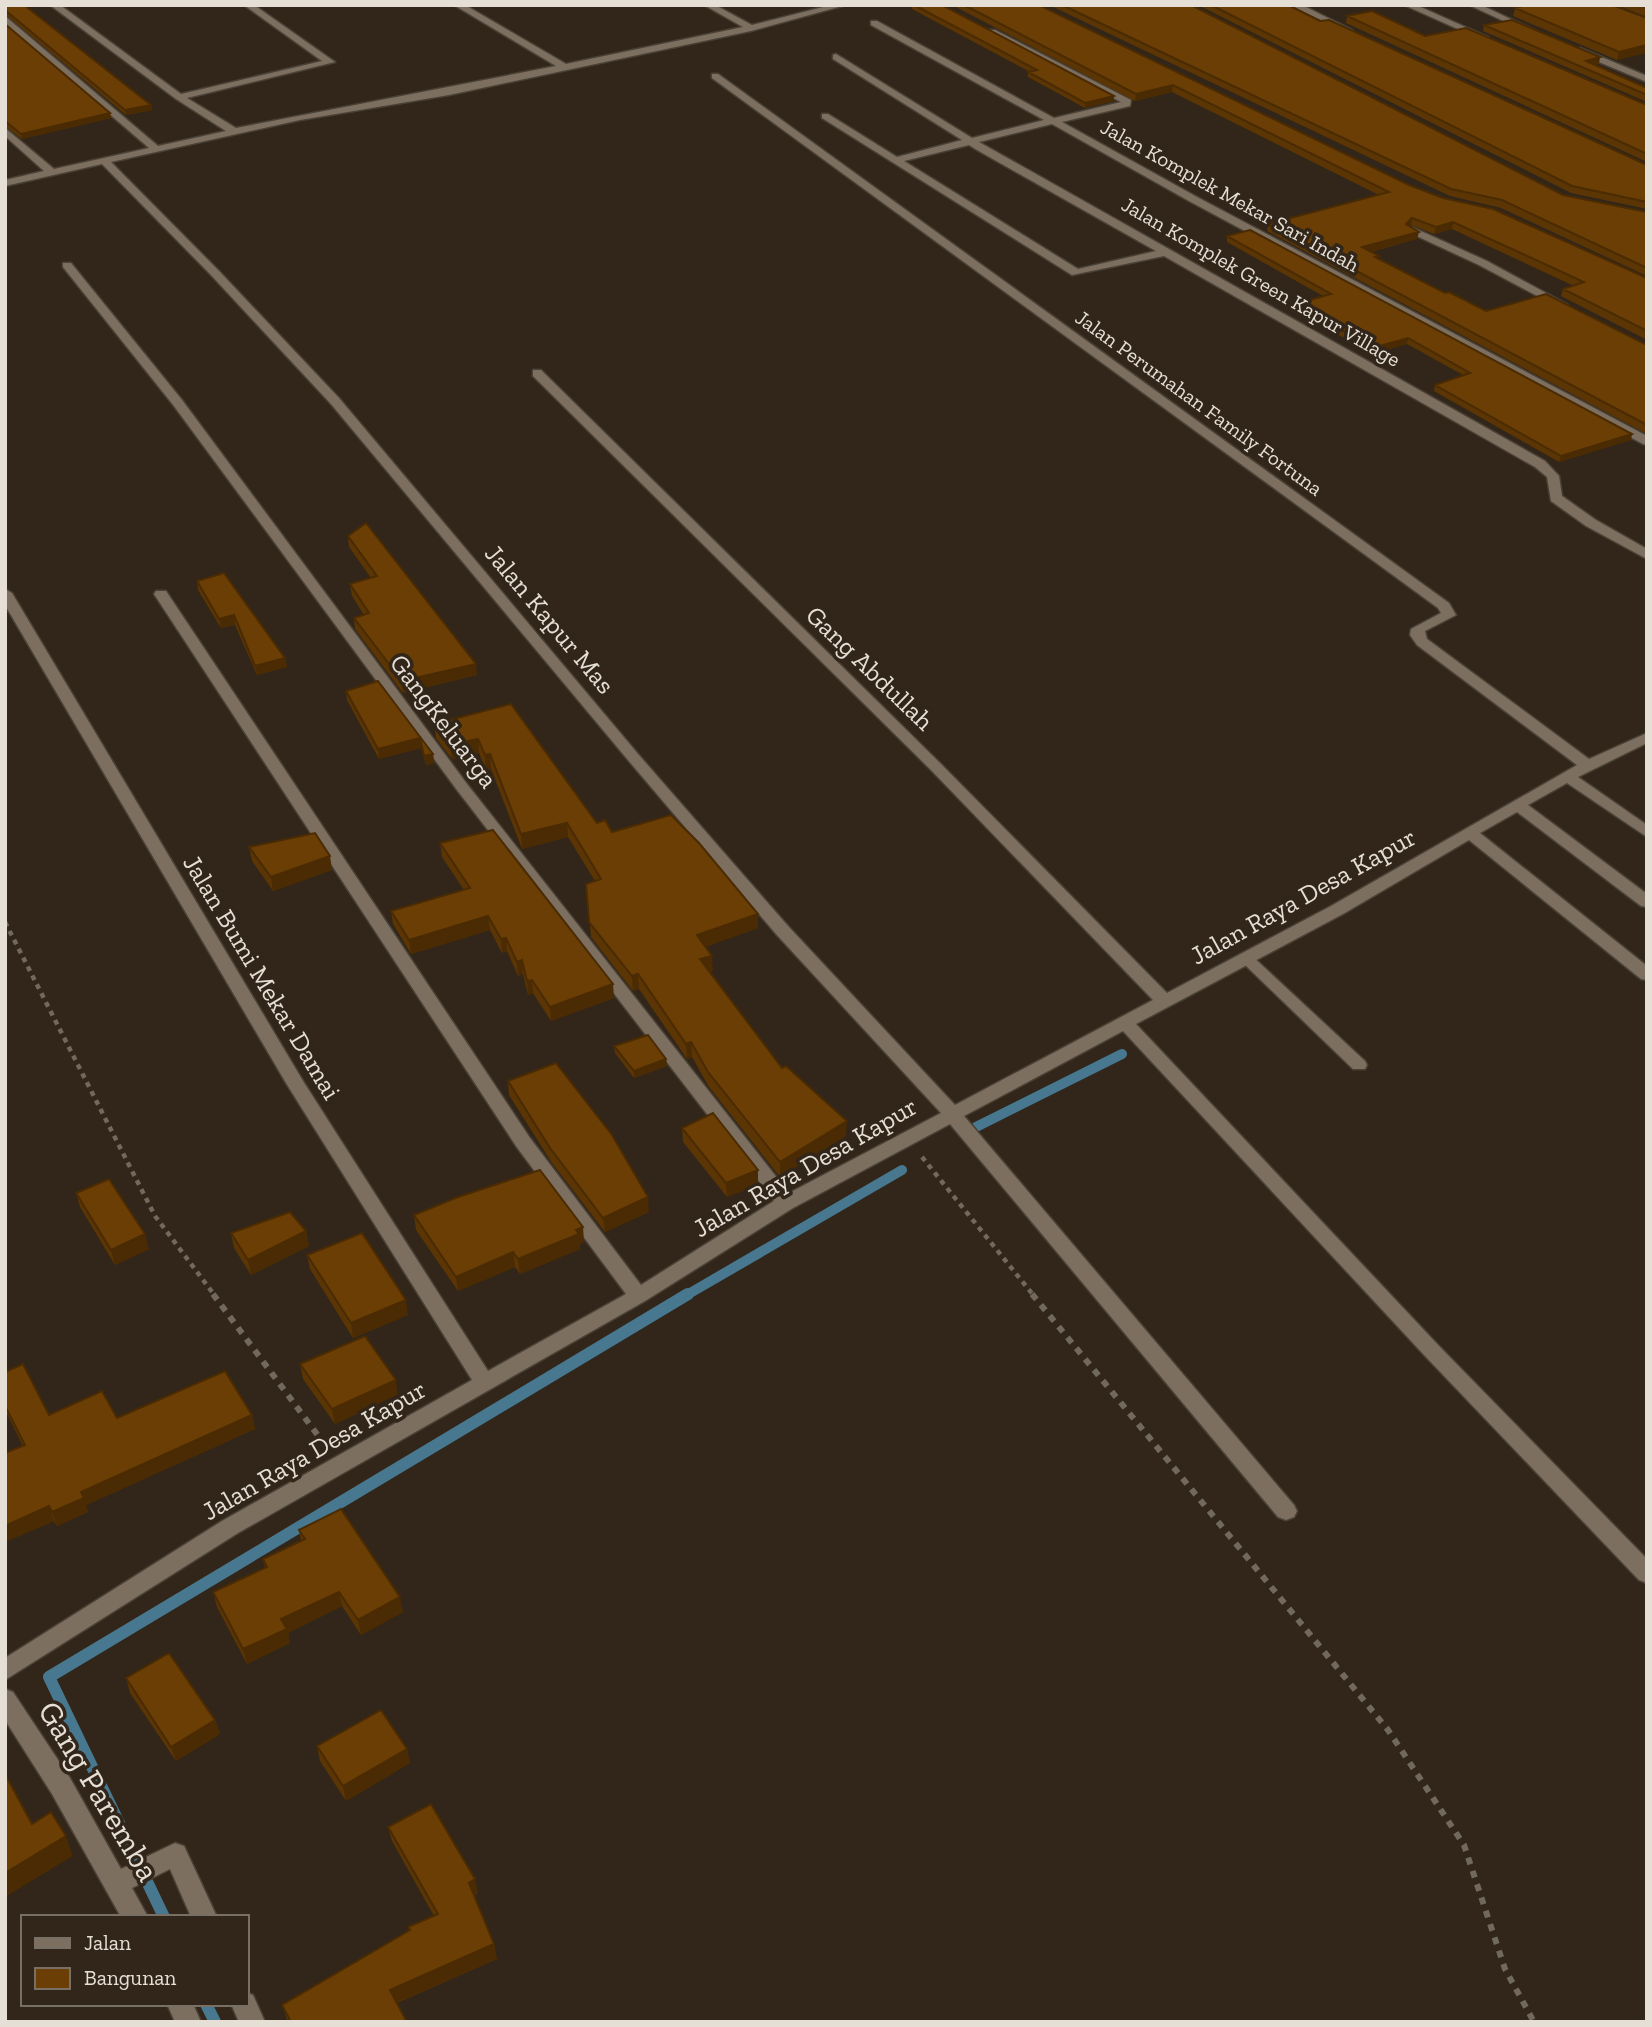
<svg xmlns="http://www.w3.org/2000/svg" width="1652" height="2027" font-family="'Zilla Slab',serif">
	<style>
		.lines { fill: none; stroke-linecap: round; stroke-linejoin: round }
		.stream-far1 { stroke: #47788f; stroke-width: 10 }
		.stream { stroke: #47788f; stroke-width: 12 }
		.service-casing { stroke: #4a4136; stroke-width: 3 }
		.minor-casing { stroke: #4a4136; stroke-width: 3 }
		.path-far1 { stroke: #72695d; stroke-width: 4.5; stroke-dasharray: 5 5; stroke-linecap: butt }
		.path { stroke: #72695d; stroke-width: 6; stroke-dasharray: 7 7; stroke-linecap: butt }
		.service { fill: #7c6f5f; fill-rule: evenodd }
		.minor { fill: #7c6f5f; fill-rule: evenodd }
		.wall { fill: #5b3503 }
		.shaded-wall { fill: #4a2b03 }
		.building { fill: #6a3e04; stroke: #4a2b03; stroke-width: 2 }
		.labels { text-anchor: middle; stroke-width: 7; stroke-linejoin: round; paint-order: stroke }
		.far-street-label { font-size: 21px; fill: #e6dfd6; stroke: #312619 }
		.street-label { font-size: 26px; fill: #e6dfd6; stroke: #312619 }
		.near-street-label { font-size: 32px; fill: #e6dfd6; stroke: #312619 }
	</style>
	<rect width="100%" height="100%" fill="#312619"/>
	<g class="lines">
		<path class="stream-far1" d="M976,1127L1122,1054
			M685,1296L902,1170"/>
		<path class="stream" d="M164,1917L49,1677L688,1294
			M206,2004L215,2022"/>
		<g class="service-casing">
			<path id="service" d="M1246,953L1251,955L1365,1061L1367,1065L1365,1069H1353L1241,961L1238,958Z"/>
		</g>
		<g class="minor-casing">
			<path id="minor" d="M50,5H60L181,94L322,61L244,5H254L335,62L187,98L236,128L556,66L454,5H465L566,64L743,27L704,5H715L752,25L831,5H846L751,31L449,95L300,120L111,162L219,271L339,398L638,754L788,926L955,1105L1153,1000L931,770L533,376V370H541L941,764L1167,993L1331,906L1577,765L1417,645L1410,635L1411,629L1441,613L1438,608L712,78V74H718L1449,603L1456,615L1425,631L1427,639L1589,759L1647,733V743L1578,777L1647,825V837L1567,783L1528,805L1647,894V907L1641,906L1517,812L1480,833L1647,966V980L1641,979L1469,840L1343,914L1136,1024L1440,1347L1647,1559V1583L1639,1580L1426,1357L1123,1031L964,1116L1294,1505L1297,1511L1294,1517L1286,1520L1278,1517L950,1124L793,1208L645,1301L238,1533L5,1680V1658L222,1521L472,1380L286,1083L5,605V589L12,593L303,1081L488,1371L626,1294L516,1146L154,594L156,591H166L530,1138L641,1285L774,1201L457,790L174,406L63,267V263H71L182,400L467,784L789,1193L941,1113L776,934L628,760L331,404L211,275L102,164L5,186V180L44,171L5,136V128L54,169L149,148L5,24V16L158,146L226,131L176,99Z
				M1290,5H1302L1352,30L1345,32Z
				M1404,5H1416L1488,37L1480,39Z
				M1469,5H1481L1532,29L1525,31Z
				M871,21H877L1054,118L1121,102L989,34V30H995L1131,100L1130,106L1062,122L1197,197L1647,436V445L1643,444L1189,201L1052,124L979,142L1545,461L1559,476L1562,496L1596,520L1647,549V559L1586,526L1551,501L1547,477L1535,467L1164,256L1072,275L822,118V114H828L897,157L962,140L833,59V55L836,54L972,138L1044,120L871,25ZM969,145L977,150L1156,251L1078,269L904,161Z
				M1580,48L1647,76V82L1577,53L1575,51Z
				M1412,227L1487,261L1568,305L1558,307L1479,265L1408,232L1407,230Z
				M5,1689L13,1692L70,1778L121,1869L175,1843L184,1846L217,1917H191L170,1869L132,1888L148,1917H121L52,1794L5,1720Z
				M247,1993L253,1995L265,2022H239L231,2004H247Z
				M167,2004H193L201,2022H175Z"/>
		</g>
		<path class="path-far1" d="M5,922L155,1216L215,1296
			M922,1157L1034,1296"/>
		<path class="path" d="M213,1294L325,1445
			M1032,1294L1388,1730L1464,1845L1505,1969L1534,2022"/>
		<use href="#service" class="service"/>
		<use href="#minor" class="minor"/>
	</g>
	<path class="wall" d="M5,5L151,105L152,110L126,115L5,14Z
		M912,5H942L1114,101L1085,108L1028,77V72H1030L912,9Z
		M952,5H1039L1409,185L1647,278V340L1561,296L1563,289L1574,286L1452,229L1434,234L1411,225L1409,226L1417,239L1371,252L1379,259L1445,293L1486,311L1647,345V434L1267,231L1268,224L1379,195L1172,92L1135,101Z
		M1049,5H1191L1563,195L1647,212V276L1501,208L1450,196Z
		M1198,5H1288L1320,21L1647,165V209L1571,193Z
		M1617,5H1647V17Z
		M1515,8L1647,18L1617,60L1513,16Z
		M1347,16L1425,36L1647,105V162L1346,23Z
		M5,24L110,113L111,118L22,139L5,126Z
		M1484,25L1599,64L1595,65L1647,88V102L1483,31Z
		M1227,236L1631,440L1559,462L1434,391L1435,385L1463,375L1407,344L1372,354L1295,310L1296,304L1323,296L1227,242Z
		M348,536L477,675L403,693L355,629L354,618L364,615L352,596L350,584L371,578L349,547Z
		M197,581L285,658L287,667L257,675L235,625L221,628L198,590Z
		M378,681L433,754L434,763L426,765L421,748L379,759L347,700L346,691Z
		M511,704L597,823L758,914V928L705,947L713,971L709,972L782,1068L846,1136L780,1177L709,1087L692,1057L687,1059L639,989L633,991L591,937L586,884L595,881L568,837L522,849L491,769L486,770L479,753L452,759L436,738L434,724Z
		M440,843L614,998L551,1021L533,993L528,995L523,974L518,976L507,951L502,953L490,930L411,954L393,924L391,911L464,890L442,857Z
		M249,847L332,870L273,891L252,861Z
		M614,1046L666,1059L667,1066L634,1078L615,1053Z
		M508,1081L649,1212L605,1232L552,1163L509,1095Z
		M682,1128L758,1170V1185L727,1197L683,1142Z
		M76,1193L149,1249L115,1265L80,1207Z
		M414,1215L584,1242L580,1244V1249L520,1274L515,1267L458,1291L416,1230Z
		M306,1231L309,1246L251,1275L234,1248L231,1233Z
		M307,1255L408,1315L353,1338L310,1269Z
		M300,1364L398,1394L335,1424L303,1379Z
		M5,1372L49,1415L117,1418L252,1415L255,1429L86,1505L88,1512L57,1526L54,1521L5,1542V1453L23,1446L5,1410Z
		M299,1530L403,1612L361,1635L342,1606L288,1633L290,1643L247,1664L217,1607L213,1592L265,1568L263,1559L301,1541Z
		M126,1678L215,1720L220,1734L176,1761L130,1693Z
		M317,1746L407,1749L410,1763L346,1801L320,1761Z
		M388,1827L478,1893L474,1896L494,1944L497,1959L397,2003L407,2022H288L282,2005L409,1931L408,1927L434,1916L392,1841Z"/>
	<path class="shaded-wall" d="M1647,45V53L1617,60L1619,52Z
		M1600,57L1599,64L1585,67L1586,61Z
		M1173,85L1172,92L1135,101L1136,94Z
		M1114,96V101L1085,108V103Z
		M151,105L152,110L126,115L125,110Z
		M110,113L111,118L22,139L21,134Z
		M1412,218L1411,225L1405,231L1406,224Z
		M1453,222L1452,229L1434,234L1436,227Z
		M1419,232L1417,239L1361,254L1362,247Z
		M1408,338L1407,344L1372,354L1373,348Z
		M1632,434L1631,440L1559,462L1561,456Z
		M234,615L235,625L221,628L219,619Z
		M285,658L287,667L257,675L255,666Z
		M476,664L477,675L403,693L402,681Z
		M420,738L421,748L379,759L378,749Z
		M478,739L479,753L452,759L450,745Z
		M433,754L434,763L426,765L424,756Z
		M490,754L491,769L486,770L485,755Z
		M567,823L568,837L522,849L521,834Z
		M330,856L332,870L273,891L271,877Z
		M758,914V928L697,950V935Z
		M488,916L490,930L411,954L409,940Z
		M506,938L507,951L502,953L501,939Z
		M712,956L713,971L700,974V959Z
		M522,960L523,974L518,976L517,962Z
		M638,974L639,989L633,991L632,976Z
		M532,980L533,993L528,995L527,981Z
		M613,984L614,998L551,1021L550,1007Z
		M691,1042L692,1057L687,1059L686,1044Z
		M666,1059L667,1066L634,1078V1071Z
		M847,1121L846,1136L780,1177V1162Z
		M758,1170V1185L727,1197L726,1183Z
		M648,1197L649,1212L605,1232L603,1218Z
		M583,1227L584,1242L580,1244V1249L520,1274L518,1259Z
		M306,1231L309,1246L251,1275L248,1260Z
		M145,1234L149,1249L115,1265L111,1250Z
		M513,1252L515,1267L458,1291L456,1277Z
		M406,1300L408,1315L353,1338L351,1323Z
		M396,1380L398,1394L335,1424L332,1409Z
		M252,1415L255,1429L86,1505L88,1512L57,1526L52,1512L81,1492Z
		M49,1506L54,1521L5,1542V1526Z
		M339,1592L342,1606L288,1633L290,1643L247,1664L243,1649L281,1619Z
		M400,1597L403,1612L361,1635L358,1620Z
		M215,1720L220,1734L176,1761L171,1747Z
		M407,1749L410,1763L346,1801L343,1786Z
		M66,1836L73,1856L5,1897V1873Z
		M475,1879L478,1893L471,1897L469,1883Z
		M494,1944L497,1959L393,2004L390,1990Z"/>
	<path class="building" d="M5,5H24L151,105L125,110L5,10Z
		M914,5H942L1114,96L1085,103L1028,72L1037,70Z
		M964,5H1039L1409,185L1443,198L1493,209L1647,278V331L1563,289L1584,282L1453,222L1436,227L1412,218L1406,224L1419,232L1362,247L1379,256L1375,257L1445,293L1449,292L1486,311L1546,294L1647,345V425L1268,224L1389,192L1173,85L1136,94Z
		M1062,5H1191L1563,195L1647,212V268L1502,200L1451,189Z
		M1211,5H1288L1320,21L1329,20L1647,165V202L1572,186Z
		M1526,5H1612L1647,18V45L1619,52L1515,8Z
		M1372,11L1425,36L1466,28L1647,105V154L1347,16Z
		M1512,20L1600,57L1586,61L1647,88V95L1484,25Z
		M5,24L110,113L21,134L5,121Z
		M1250,230L1632,434L1561,456L1435,385L1470,373L1408,338L1373,348L1296,304L1331,294L1227,236Z
		M366,523L476,664L402,681L354,618L369,613L350,584L377,576L348,536Z
		M224,573L285,658L255,666L234,615L219,619L197,581Z
		M378,681L433,754L424,756L420,738L378,749L346,691Z
		M511,704L597,823L605,820L612,832L671,815L699,843L758,914L697,935L712,956L700,959L782,1068L786,1066L847,1121L780,1162L708,1072L691,1042L686,1044L638,974L632,976L589,922L586,884L601,879L567,823L521,834L490,754L485,755L478,739L450,745L434,724Z
		M493,830L613,984L550,1007L532,980L527,981L522,960L517,962L506,938L501,939L488,916L409,940L391,911L470,888L440,843Z
		M315,833L330,856L271,877L249,847Z
		M648,1035L666,1059L634,1071L614,1046Z
		M556,1063L612,1135L648,1197L603,1218L550,1148L508,1081Z
		M713,1113L758,1170L726,1183L682,1128Z
		M540,1170L583,1227L576,1230L579,1234L518,1259L513,1252L456,1277L414,1215L458,1197Z
		M109,1179L145,1234L111,1250L76,1193Z
		M290,1212L306,1231L248,1260L231,1233Z
		M362,1233L406,1300L351,1323L307,1255Z
		M365,1336L396,1380L332,1409L300,1364Z
		M23,1364L49,1415L102,1391L117,1418L225,1371L252,1415L81,1492L84,1498L52,1512L49,1506L5,1526V1453L25,1445L5,1406V1372Z
		M341,1509L400,1597L358,1620L339,1592L281,1619L287,1629L243,1649L213,1592L267,1567L263,1559L305,1539L299,1530Z
		M169,1653L215,1720L171,1747L126,1678Z
		M381,1710L407,1749L343,1786L317,1746Z
		M5,1774L32,1824L51,1812L66,1836L5,1873Z
		M431,1804L475,1879L469,1883L494,1944L390,1990L407,2022H291L282,2005L410,1930L408,1927L438,1914L388,1827Z"/>
	<g class="labels">
		<g class="far-street-label">
			<text transform="translate(1230 196) rotate(29)" y="7">Jalan Komplek Mekar Sari Indah</text>
			<text transform="translate(1261 282) rotate(30)" y="7">Jalan Komplek Green Kapur Village</text>
			<text transform="translate(1199 403) rotate(36)" y="7">Jalan Perumahan Family Fortuna</text>
		</g>
		<g class="street-label">
			<text transform="translate(550 619) rotate(50)" y="9">Jalan Kapur Mas</text>
			<text transform="translate(870 668) rotate(44)" y="9">Gang Abdullah</text>
			<text transform="translate(444 721) rotate(53)" y="9">GangKeluarga</text>
			<text transform="translate(1303 896) rotate(-29)" y="9">Jalan Raya Desa Kapur</text>
			<text transform="translate(262 977) rotate(59)" y="9">Jalan Bumi Mekar Damai</text>
			<text transform="translate(805 1167) rotate(-30)" y="9">Jalan Raya Desa Kapur</text>
			<text transform="translate(314 1450) rotate(-30)" y="9">Jalan Raya Desa Kapur</text>
		</g>
		<g class="near-street-label">
			<text transform="translate(99 1791) rotate(59)" y="11">Gang Paremba</text>
		</g>
	</g>
	<rect width="1652" height="2027" fill="none" stroke="#e6dfd6" stroke-width="14"/>
	<rect x="21" y="1915" width="228" height="91" fill="#312619" stroke="#797065" stroke-width="2"/>
	<rect x="35" y="1938" width="35" height="10" fill="#7c6f5f" stroke="#797065" stroke-width="2"/>
	<text x="84" y="1950" font-size="21" fill="#e6dfd6">Jalan</text>
	<rect x="35" y="1968" width="35" height="21" fill="#6a3e04" stroke="#797065" stroke-width="2"/>
	<text x="84" y="1985" font-size="21" fill="#e6dfd6">Bangunan</text>
</svg>
